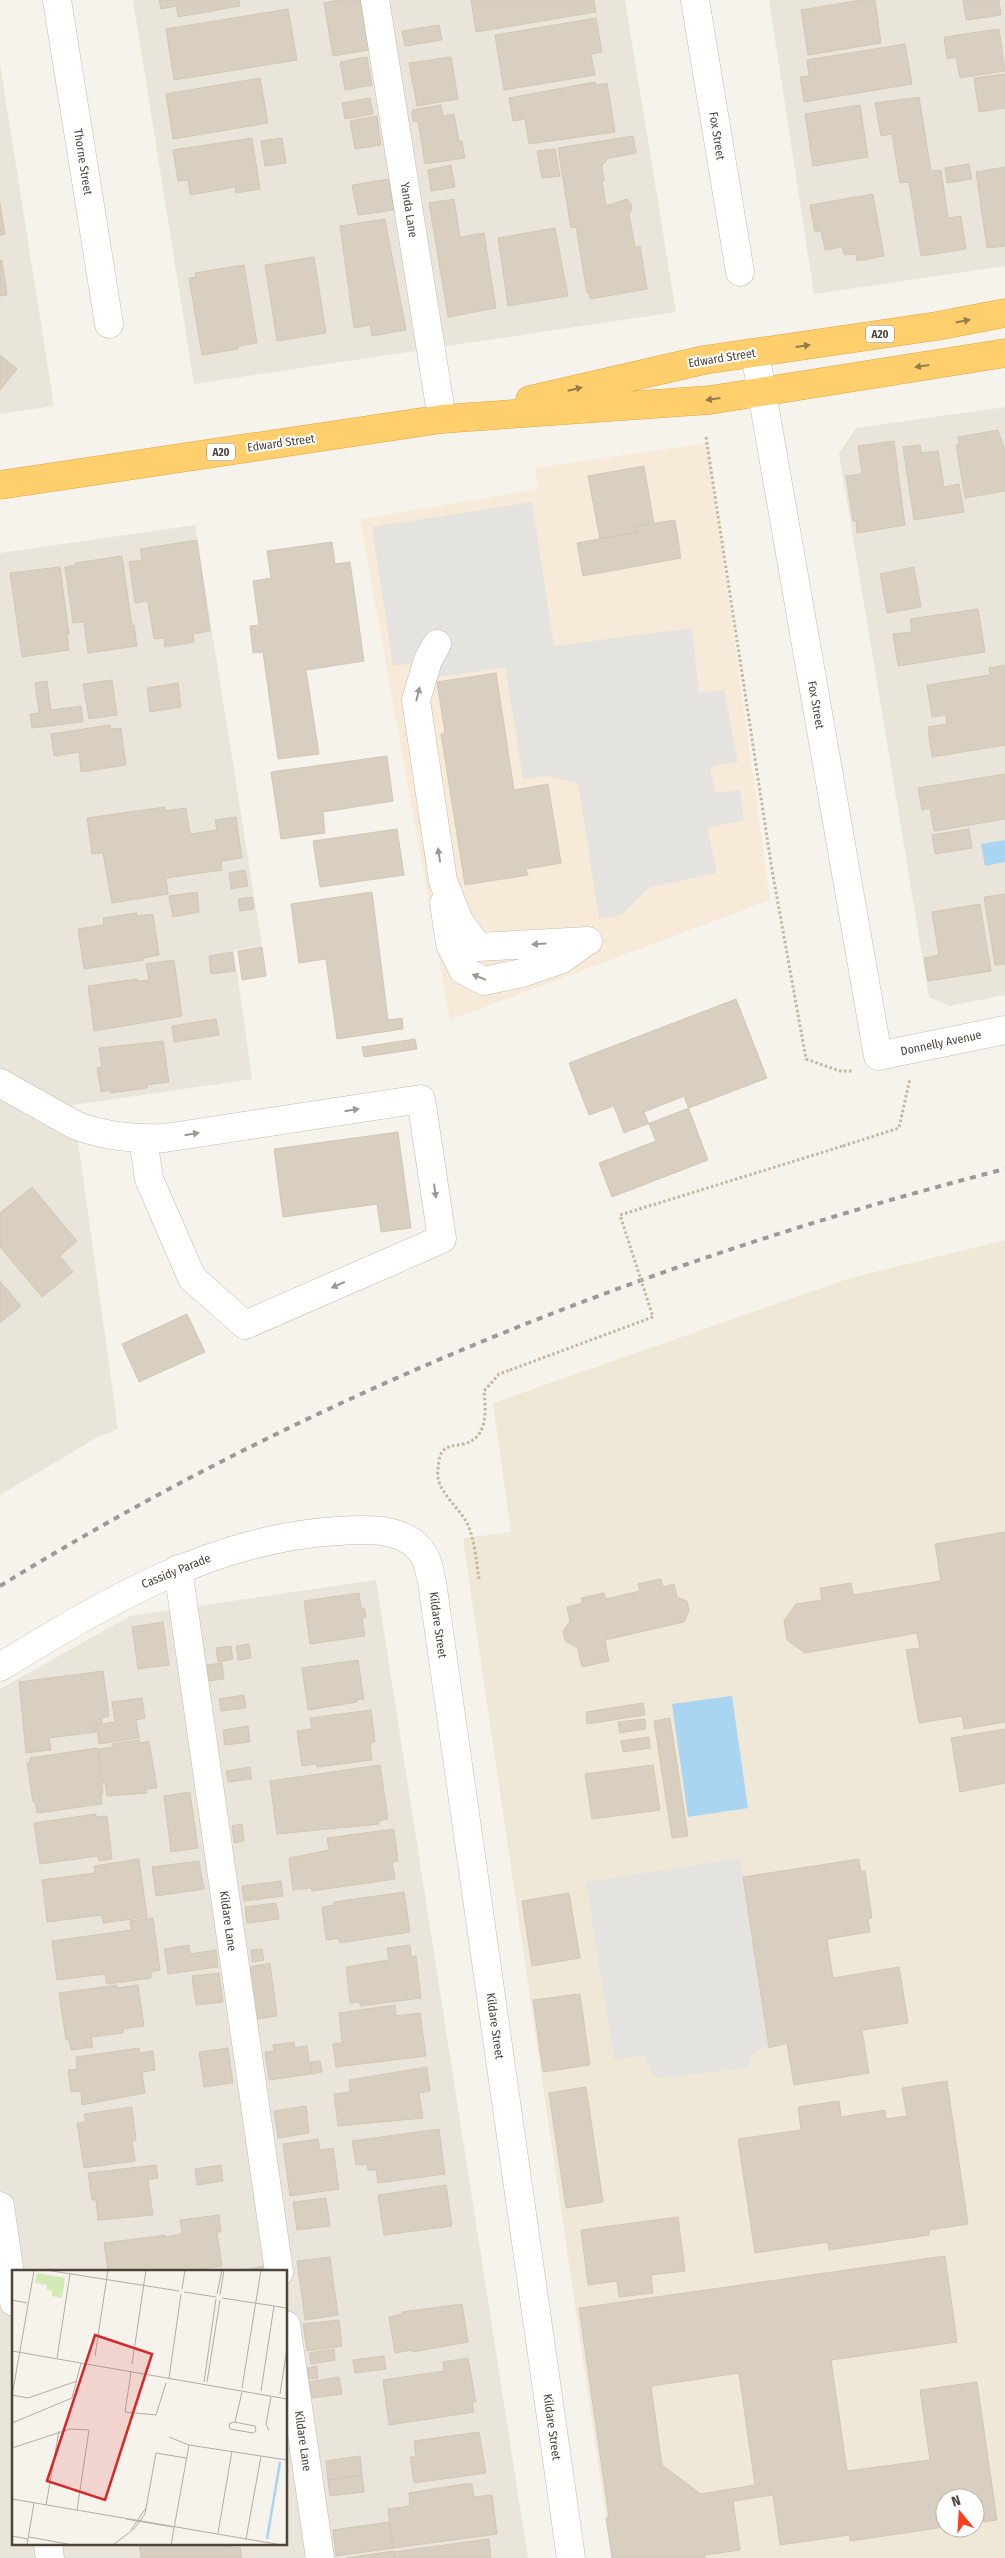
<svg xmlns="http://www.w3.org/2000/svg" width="1005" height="2558" font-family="'Fira Sans Condensed',sans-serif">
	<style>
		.residential { fill: #eae5da; fill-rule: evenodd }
		.commercial { fill: #f7ead8 }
		.education { fill: #efe8d6; fill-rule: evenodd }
		.parking { fill: #e5e3e0 }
		.water { fill: #a9d4f2 }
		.building { fill: #d8cfc1; stroke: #d3c7b4; fill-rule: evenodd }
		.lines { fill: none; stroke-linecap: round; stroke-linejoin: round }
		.minor-casing { stroke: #c2bbae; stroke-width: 29 }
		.highway-casing { stroke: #e0a43c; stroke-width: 29 }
		.path { stroke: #c4b79f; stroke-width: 3; stroke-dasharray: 2.5 2.5; stroke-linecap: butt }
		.minor { stroke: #fff; stroke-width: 28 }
		.highway { stroke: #ffcf6e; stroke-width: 28 }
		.rail { stroke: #9a9a9a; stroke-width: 4; stroke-dasharray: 6 6; stroke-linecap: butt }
		.path-bridge { stroke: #c4b79f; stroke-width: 3; stroke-dasharray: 2.5 2.5; stroke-linecap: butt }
		.oneway { fill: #937c4e }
		.oneway2 { fill: #9c9892 }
		.labels { text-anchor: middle; stroke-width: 4; stroke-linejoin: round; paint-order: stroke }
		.shield { fill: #fff; stroke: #817c74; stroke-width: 1 }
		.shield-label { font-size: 11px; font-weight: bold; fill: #4b4439 }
		.street-label { font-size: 12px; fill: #4b4439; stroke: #fff }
		.inset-river { fill: none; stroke: #a9d4f2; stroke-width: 2.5 }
		.inset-road { fill: none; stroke: #b2ada4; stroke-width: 1 }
		.view { fill: #d62828; fill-opacity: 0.15; stroke: #d62828; stroke-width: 2.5 }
		.inset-edge { fill: none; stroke: #4b4439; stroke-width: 2.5 }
	</style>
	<rect width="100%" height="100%" fill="#f6f3ec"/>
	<path class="residential" d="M133,0H625L676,312L194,384Z
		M769,0H1005V266L814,294Z
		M0,64L54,406L0,414Z
		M1005,407V995L950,1006L929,997L839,453L856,428Z
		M195,525L262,946L234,950L252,1079L73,1105L118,1429L96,1438L0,1495V553Z
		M376,1580L528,2558H0V1689L130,1616ZM14,2272H286V2544H14Z"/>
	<path class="commercial" d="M707,443L770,900L450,1020L360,519L538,489L535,468Z"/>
	<path class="education" d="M1005,1240V2558H612L464,1546V1538L511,1532L493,1403L850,1278ZM945,2498H975V2528H945Z"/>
	<path class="parking" d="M532,502L554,646L692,628L699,693L724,690L738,762L710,767L715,793L740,790L744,820L707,828L717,873L650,887L622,915L599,919L578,783L549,776L523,779L505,667L435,678L415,663L393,666L372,527Z
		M740,1858L769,2048L757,2050L751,2057L748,2068L660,2078L653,2075L643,2055L614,2060L586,1882Z"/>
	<path class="water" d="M1005,840V862L985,866L981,844Z
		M732,1696L748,1808L688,1817L672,1704Z"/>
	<path class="building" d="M159,0H239L240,6L178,17L176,6L161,9Z
		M339,0H360L369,50L333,56L324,3Z
		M471,0H594L596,12L476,32Z
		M861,0H875L881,43L808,55L801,10Z
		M963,0H999L1001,15L966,20Z
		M288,9L297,60L174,80L166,29Z
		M596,18L602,52L591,54L595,75L504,90L495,35Z
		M439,25L442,40L405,46L402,31Z
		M999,29L1005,71L960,78L956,57L947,59L944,37Z
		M905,44L912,84L804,102L800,77L809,76L807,60Z
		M367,57L372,85L345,90L340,62Z
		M451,57L458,99L417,106L409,63Z
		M1005,74V108L979,112L974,78Z
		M260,78L268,123L173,139L166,94Z
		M595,82L596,85L607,83L615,132L529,144L525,119L513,121L509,98Z
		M919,97L931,171L941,170L948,218L961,216L966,249L921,256L909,182L900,183L892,134L881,136L875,103Z
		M370,98L373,114L345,119L342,103Z
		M441,105L443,116L454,114L459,141H462L465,158L425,164L418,122L413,121L412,110Z
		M860,105L868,157L813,166L805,114Z
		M377,116L381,145L355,149L350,121Z
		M633,136L636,153L609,158L602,165L604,181H602L606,206L627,199L631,204L632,209L629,214L635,247L640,246L647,289L590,299L589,293H587L576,227L571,228L558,148Z
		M252,138L260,189L236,193L235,187L190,195L188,180L178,181L173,150Z
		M282,138L286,163L265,166L261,141Z
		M555,149L560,176L542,178L537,151Z
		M969,164L972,179L947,183L945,168Z
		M451,165L455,187L431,191L428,170Z
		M1005,167V246L987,248L976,172Z
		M389,179L394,210L358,215L352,185Z
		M873,194L884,256L857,261L856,254L844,255L842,247L825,250L821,231L815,232L810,205Z
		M454,199L460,237L484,233L496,308L448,317L429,203Z
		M0,204L5,234L0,235Z
		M385,219L406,330L372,336L370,325L354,328L340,226Z
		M555,228L568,296L508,306L498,238Z
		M314,257L326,333L277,341L265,265Z
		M0,260H2L7,295L0,296Z
		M244,265L257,343L238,346V349L202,355L189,278L196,277L195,273Z
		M0,355L17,369L0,390Z
		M998,430L1005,451V491L965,498L956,445H959L958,437Z
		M894,441L905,525L857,533L856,521H853L846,476L862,474L858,446Z
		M920,445L921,453L938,451L944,487L959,484L964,512L914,520L903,447Z
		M644,466L654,523L636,526L638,532L600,539L588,476Z
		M675,520L681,558L583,576L577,543L638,532L636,526Z
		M197,540L210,631L193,634L194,642L165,647L164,638L154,639L148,601L135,603L129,562L142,560L140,549Z
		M332,542L335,564L350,562L364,661L306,670L319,754L278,759L263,652L253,653L250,626L259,625L253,581L271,578L267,551Z
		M122,556L132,626L134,625L137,646L88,653L84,622L73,623L65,567L76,565L75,563Z
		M60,567L69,634H67L69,650L22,657L10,573Z
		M914,567L921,607L887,613L880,574Z
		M978,609L985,652L898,666L893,634L912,632L910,619Z
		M1005,665V745L932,757L928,727L947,724L946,715L932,717L927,685L990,675L989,668Z
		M496,673L514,790L548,784L561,863L526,869L528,875L465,885L441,734L445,733L437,682Z
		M112,680L117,715L89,719L83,684Z
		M47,681L51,710L81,706L83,722L32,728L30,714L39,713L35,683Z
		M178,683L181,707L150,712L147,688Z
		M110,725L111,729L121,728L126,765L81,772L79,752L54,756L51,734Z
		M387,756L393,801L323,812L325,833L281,839L271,772Z
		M1005,774V819L934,831L930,808L922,810L918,788Z
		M165,807V811L186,808L190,834L217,830L215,820L236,817L242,858L221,861L222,870L166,878L168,894L112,903L103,853L92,854L87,818Z
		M397,829L404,875L320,887L313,841Z
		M969,829L972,848L935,854L932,835Z
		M245,870L248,886L231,889L229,873Z
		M197,892L199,912L173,917L169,896Z
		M372,892L388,1020L402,1018L403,1029L337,1039L326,959L299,963L291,904Z
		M1005,894V964L995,965L984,897Z
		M252,897L254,909L240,911L238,899Z
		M980,904L991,971L928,981L924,958L939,955L932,912Z
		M137,913V916L153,914L159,955L143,958L144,960L84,969L78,929L104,925L103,918Z
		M262,947L266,976L242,980L238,951Z
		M232,952L235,971L211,974L209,956Z
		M174,960L182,1016L94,1031L88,986L137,979L138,981L149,980L146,964Z
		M736,999L767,1078L624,1133L614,1106L589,1115L569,1063Z
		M216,1019L219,1035L174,1042L172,1026Z
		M415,1039L417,1049L364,1057L362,1047Z
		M163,1041L169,1082L147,1085V1088L110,1093V1090L101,1092L97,1068L102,1067L99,1048Z
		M684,1096L708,1160L612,1197L599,1163L656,1141L644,1112Z
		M398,1132L411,1228L381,1232L377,1204L283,1217L274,1149Z
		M32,1187L77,1241L60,1256L73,1272L42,1297L0,1247V1213Z
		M0,1281L21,1306L0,1323Z
		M187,1314L205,1352L139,1382L122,1344Z
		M1005,1532V1722L964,1729L962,1716L919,1723L906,1650L920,1648L917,1633L805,1653L787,1640L784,1621L796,1604L822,1600L820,1588L851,1583L853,1595L941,1581L935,1544Z
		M661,1579L663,1587L674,1584L677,1597L687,1601L689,1611L684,1622L605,1640L609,1661L582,1667L577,1647L565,1641L563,1631L570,1621L567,1607L582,1603L581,1598L604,1593L606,1599L640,1591L638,1584Z
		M359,1593L361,1609L364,1608L366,1617L362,1618L365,1636L310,1644L304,1601Z
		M163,1622L169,1665L138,1669L132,1627Z
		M249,1644L251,1658L238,1660L236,1646Z
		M231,1646L233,1659L218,1662L216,1648Z
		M358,1660L364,1699L357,1700V1702L308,1710L302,1668Z
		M222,1663L224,1679L208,1681L206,1665Z
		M103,1671L109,1716L102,1718V1723L95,1725L96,1732L49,1738L51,1750L26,1753L19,1682Z
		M244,1695L246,1708L221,1711L219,1699Z
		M142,1698L145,1718L136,1720L139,1738L99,1744L96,1725L115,1722L112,1702Z
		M643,1703L645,1715L587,1724L586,1712Z
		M371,1710L375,1742L370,1743L372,1760L317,1767V1764L302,1766L297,1731L312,1729L310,1718Z
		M670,1718L688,1836L672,1838L654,1721Z
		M645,1719L646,1729L620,1733L618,1722Z
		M248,1726L250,1742L225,1745L223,1730Z
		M1005,1729V1783L960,1792L951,1738Z
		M649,1737L650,1748L623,1752L621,1741Z
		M140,1740V1743L149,1741L157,1788L146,1789L147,1793L107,1796L105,1782L103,1783L98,1749L113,1747L112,1744Z
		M97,1748L103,1793H101L102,1804L37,1813L35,1802H33L27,1763L30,1762V1758Z
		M380,1765L388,1819L378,1821L379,1824L277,1834L270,1781Z
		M653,1765L660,1810L592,1819L585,1774Z
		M250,1767L252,1779L228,1782L226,1771Z
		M190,1792L198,1848L171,1852L164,1796Z
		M96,1814V1817L107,1816L112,1859L99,1861L98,1856L40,1864L34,1823Z
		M242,1824L244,1841L234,1843L232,1826Z
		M394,1829L398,1861L392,1862L395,1879L312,1891L311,1888L293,1890L289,1858L329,1850L327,1838Z
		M139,1859L147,1917L103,1923L102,1915L47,1922L42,1880L95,1873L94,1866Z
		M859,1859L861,1872L865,1871L872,1918L868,1919L870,1932L827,1939L833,1978L899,1967L908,2023L862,2030L869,2073L794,2085L787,2043L769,2048L743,1877Z
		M199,1861L204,1889L156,1896L152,1867Z
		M281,1881L283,1896L244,1901L242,1886Z
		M404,1892L410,1932L339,1943V1938L326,1940L322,1907L334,1905V1902Z
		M569,1893L580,1958L532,1966L522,1901Z
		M276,1903L279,1919L247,1923L245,1907Z
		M153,1918L160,1970L151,1972V1978L107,1984L105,1974L57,1980L52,1941L131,1930L130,1921Z
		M189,1945L190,1954L216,1950L218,1967L168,1974L164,1949Z
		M410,1945L411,1957L416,1956L421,1998L360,2006V2002L350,2003L346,1967L389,1960L387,1948Z
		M262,1949L264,1960L252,1962L251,1950Z
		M270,1963L277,2016L256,2019L249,1967Z
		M219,1973L223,2002L196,2005L192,1976Z
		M117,1985V1988L138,1985L144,2026L123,2029V2033L91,2037L93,2047L71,2050L69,2040H66L59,1993Z
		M580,1994L590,2065L543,2072L533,2000Z
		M395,2005L396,2016L420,2013L426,2056L336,2067L333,2044L342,2043L339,2013Z
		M294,2042L295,2048L307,2046L311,2074L269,2080L265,2052L274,2051L273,2045Z
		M139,2048L140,2053L153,2051L155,2070L142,2072L145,2093L82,2105L81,2091L71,2092L68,2070L77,2069L76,2057Z
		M228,2048L233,2083L204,2087L199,2052Z
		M320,2061L322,2072L312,2074L311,2062Z
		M427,2067L430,2091L419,2093L423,2118L338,2126L334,2094L350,2092L349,2080Z
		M947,2081L968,2224L929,2230V2235L829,2250L828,2242L755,2253L738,2139L801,2130L798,2107L839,2101L841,2117L885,2110L886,2119L907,2116L902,2088Z
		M586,2087L603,2202L566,2208L549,2093Z
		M306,2106L309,2133L278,2138L274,2111Z
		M132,2107L136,2140H132L135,2161L84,2168L77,2123L86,2122L84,2114Z
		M439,2129L445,2174L378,2183L376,2170H368L367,2164L356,2165L352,2141Z
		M318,2139L320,2150L333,2148L339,2189L290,2196L283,2144Z
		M156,2165L158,2178L148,2180L153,2215L98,2220L96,2200H92L88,2173Z
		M221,2165L223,2181L197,2185L195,2169Z
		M446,2185L452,2226L384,2235L378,2195Z
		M326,2198L330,2226L297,2230L293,2202Z
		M219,2215L221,2232H217L222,2266L181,2272H108L104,2243L165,2235V2237L182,2234L180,2220Z
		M678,2217L685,2271L651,2275L653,2293L619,2297L617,2281L588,2285L581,2230Z
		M945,2256L957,2342L831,2360L847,2471L930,2460L920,2390L977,2382L997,2520L975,2523V2498H945V2527L850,2541V2535L780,2545L773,2495L733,2501L740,2550L705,2555V2558H612L606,2518L609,2517L579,2308ZM739,2373L755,2485L701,2494L662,2465L651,2386Z
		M330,2257L338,2315L305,2320L297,2261Z
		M265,2266L266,2272H241V2270Z
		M462,2304L468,2342L412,2352V2350L395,2353L389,2317L402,2314V2312Z
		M339,2320L342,2346L307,2351L303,2324Z
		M334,2349L335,2360L311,2364L309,2353Z
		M384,2356L386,2369L355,2373L353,2360Z
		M468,2358L476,2402H472L474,2412L389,2425L383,2380L444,2371L443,2362Z
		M317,2366L318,2378L309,2379L307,2368Z
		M339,2377L342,2394L312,2398L309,2382Z
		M479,2432L486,2473L414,2483L410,2457H416L414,2441Z
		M360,2456L362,2475L328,2480L326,2461Z
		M362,2475L364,2492L330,2496L328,2480Z
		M464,2484H472L474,2497L492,2495L497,2534L393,2548L388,2509L410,2506L409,2493Z
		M389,2522L393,2548L336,2556L333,2530Z
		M489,2539L491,2558H395L394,2552Z
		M139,2544H232V2548L240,2547L242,2558H141Z
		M394,2551L395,2558H346Z"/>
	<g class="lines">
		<g class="minor-casing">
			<path id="minor" d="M57,0L109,324
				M375,0L442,419
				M695,0L740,272
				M755,353L878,1056L1005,1030
				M437,644L428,660L416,700L443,881L459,921L478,947L588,941
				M444,903L450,944L463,970L484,981L522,973L562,959L584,943
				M0,1083L75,1125C103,1136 136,1139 165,1138L421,1099L442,1239L245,1325L192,1278L149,1179L143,1138
				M178,1569L279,2272
				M0,1667C105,1603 212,1538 338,1531C368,1529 410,1526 426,1559C429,1566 430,1575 432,1582L571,2558
				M0,2206L14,2302
				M286,2325L320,2558
				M48,2544L50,2558"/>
		</g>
		<g class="highway-casing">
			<path id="highway" d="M530,400L704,360L937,326L1005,313
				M0,485L442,419L710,400L1005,353"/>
		</g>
		<path class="path" d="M706,437L772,870L806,1059L840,1071H853
			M843,1146L899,1128L910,1078
			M479,1579C476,1560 475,1540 467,1523C459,1507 435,1490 438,1471C438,1466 439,1456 442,1452C447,1445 455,1446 463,1444C488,1439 486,1411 484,1391L499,1374L510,1370"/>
		<use href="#minor" class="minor"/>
		<use href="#highway" class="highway"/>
		<path class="rail" d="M0,1586C310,1395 653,1259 1005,1169"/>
		<path class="path-bridge" d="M510,1370L653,1317L620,1215L843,1146"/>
	</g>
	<defs><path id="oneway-solid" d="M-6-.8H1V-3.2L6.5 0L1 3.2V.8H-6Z" transform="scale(1.25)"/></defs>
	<g class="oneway">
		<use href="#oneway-solid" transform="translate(963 321) rotate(-11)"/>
		<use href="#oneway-solid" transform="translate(803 346) rotate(-8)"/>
		<use href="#oneway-solid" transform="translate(922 366) rotate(172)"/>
		<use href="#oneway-solid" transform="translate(575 389) rotate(-13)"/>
		<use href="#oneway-solid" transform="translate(713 399) rotate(172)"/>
	</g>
	<g class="oneway2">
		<use href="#oneway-solid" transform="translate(418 694) rotate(-76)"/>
		<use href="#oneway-solid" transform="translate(439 855) rotate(-99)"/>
		<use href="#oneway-solid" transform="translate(539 944) rotate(177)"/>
		<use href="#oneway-solid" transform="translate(479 977) rotate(-158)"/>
		<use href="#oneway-solid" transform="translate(352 1110) rotate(-9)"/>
		<use href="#oneway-solid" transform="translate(192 1134) rotate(-9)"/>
		<use href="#oneway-solid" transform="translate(435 1191) rotate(82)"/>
		<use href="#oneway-solid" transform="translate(338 1285) rotate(156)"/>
	</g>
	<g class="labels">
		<g class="shield">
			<rect x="866" y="325.5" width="28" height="17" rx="4"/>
			<rect x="207" y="443.5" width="28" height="17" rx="4"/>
		</g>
		<g class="shield-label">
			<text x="880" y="338">A20</text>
			<text x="221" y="456">A20</text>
		</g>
		<g class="street-label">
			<text transform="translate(717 136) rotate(81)" y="4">Fox Street</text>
			<text transform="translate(83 162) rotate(81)" y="4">Thorne Street</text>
			<text transform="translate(409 210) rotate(81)" y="4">Yanda Lane</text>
			<text transform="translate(722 358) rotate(-9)" y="4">Edward Street</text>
			<text transform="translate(281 443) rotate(-8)" y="4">Edward Street</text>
			<text transform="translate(816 705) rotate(80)" y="4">Fox Street</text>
			<text transform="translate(941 1043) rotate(-12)" y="4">Donnelly Avenue</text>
			<text transform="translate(176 1571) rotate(-22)" y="4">Cassidy Parade</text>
			<text transform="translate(438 1625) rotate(82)" y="4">Kildare Street</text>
			<text transform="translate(228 1921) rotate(82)" y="4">Kildare Lane</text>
			<text transform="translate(495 2026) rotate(82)" y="4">Kildare Street</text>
			<text transform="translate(552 2427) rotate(82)" y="4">Kildare Street</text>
			<text transform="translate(303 2441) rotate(82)" y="4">Kildare Lane</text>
		</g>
	</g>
	<g transform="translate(12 2270)">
		<rect width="275" height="275" fill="#f6f3ec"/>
		<path d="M25,3L53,8L50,28L40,26V21L35,20V15L23,13Z" fill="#d2eab5"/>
		<path class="inset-river" d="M255,269L268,192"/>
		<path class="inset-road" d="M34,0L167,21M170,19L173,0M172,22L204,27M205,24L210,0M208,25L212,0M210,28L275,38M0,30L15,33M0,81L275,129M83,86L96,0M45,88L58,4M120,94L134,0M119,102L113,142L144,145L154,113M157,108L169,24M192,112L204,29M195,112L208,30M230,118L249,0M249,121L262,36M268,124L275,78M0,125L16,128L65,111M0,126L22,1M222,152L243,156L244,161L241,163L218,159L217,154ZM223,152L230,122M0,153L60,128L69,93M257,161L254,154L259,127M157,167L177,175L275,190M0,178L58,159L77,160L65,240M0,229L270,275M34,235L47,161M114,249L161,257M119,260L134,238M206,263L220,181M0,266L16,269M17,267L61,275M234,269L249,186M15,275L22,233M101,275L122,259L133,244L144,183L174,188M159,275L177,175"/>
		<path class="view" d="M83,65L140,84L93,230L35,211Z"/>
		<rect width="275" height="275" class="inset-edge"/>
	</g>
	<g transform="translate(960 2513) rotate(342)"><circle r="24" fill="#ffffff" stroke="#b7b4b0"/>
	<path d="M0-4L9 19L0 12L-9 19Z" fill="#fc3f1d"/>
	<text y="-8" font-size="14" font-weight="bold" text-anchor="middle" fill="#4b4439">N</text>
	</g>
</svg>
